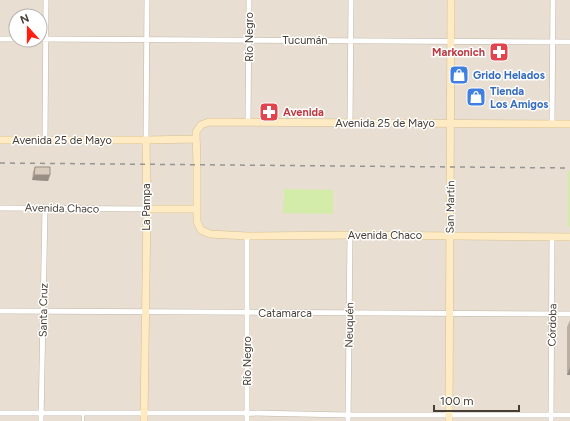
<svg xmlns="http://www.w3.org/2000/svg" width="570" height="421" font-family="Figtree,sans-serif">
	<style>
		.residential { fill: #e8dfd2; fill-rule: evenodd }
		.green { fill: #d3eca9 }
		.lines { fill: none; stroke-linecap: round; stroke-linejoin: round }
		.lane-casing { stroke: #c0b5a6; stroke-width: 3.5 }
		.street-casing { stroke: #c0b5a6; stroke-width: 6 }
		.secondary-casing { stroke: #d7bf90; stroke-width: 8 }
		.lane { stroke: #fff; stroke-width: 2.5 }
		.street { stroke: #fff; stroke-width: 5 }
		.secondary { stroke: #ffebc3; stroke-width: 7 }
		.rail { stroke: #959595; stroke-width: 1.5; stroke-dasharray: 5 5; stroke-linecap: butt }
		.wall { fill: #bbafa2 }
		.shaded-wall { fill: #988e84 }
		.building { fill: #d9cbbc; stroke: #988e84 }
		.labels { text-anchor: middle; stroke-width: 3; stroke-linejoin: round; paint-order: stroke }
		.street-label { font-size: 11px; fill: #463d34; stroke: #fff }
		.health-label { font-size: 11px; font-weight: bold; fill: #be3a42; stroke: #fff; text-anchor: end }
		.shop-label { font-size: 11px; font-weight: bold; fill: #366cbe; stroke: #fff; text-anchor: start }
	</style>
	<rect width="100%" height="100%" fill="#f4eee4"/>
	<path class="residential" d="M0,0H570V421H0ZM16,16H40V40H16Z"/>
	<path class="green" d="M568,171H570V227H568Z
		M284,189L333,190V214L283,213Z"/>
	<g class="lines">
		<g class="lane-casing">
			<path id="lane" d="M83,414V421"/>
		</g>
		<g class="street-casing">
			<path id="street" d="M0,39H16
				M40,39L570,42
				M248,123L249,0
				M350,123L351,0
				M552,124L553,0
				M45,140L46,0
				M146,140L147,0
				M0,208L147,209
				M247,236V421
				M0,311L570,314
				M0,413H248L348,415H570
				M41,421L45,207
				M348,421L350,235
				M551,421L552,236"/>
		</g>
		<g class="secondary-casing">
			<path id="secondary" d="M570,124L209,122L201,125L196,132L197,165V222L201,230L210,234L247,236L350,235L570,237
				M0,140H146L196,139
				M147,209H197
				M144,421L147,209L146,140
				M449,421L451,0"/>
		</g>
		<use href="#lane" class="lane"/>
		<use href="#street" class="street"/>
		<use href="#secondary" class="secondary"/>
		<path class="rail" d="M0,163L570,168"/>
	</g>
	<path class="wall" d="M35,167L50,175L48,181L32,180L33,172Z
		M570,320V375H567V327Z"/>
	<path class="shaded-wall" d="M34,175H50L48,181L32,180Z
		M570,367V375H567Z"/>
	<path class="building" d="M35,167H50V175H34Z"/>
	<defs>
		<g id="pharmacy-square" transform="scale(1)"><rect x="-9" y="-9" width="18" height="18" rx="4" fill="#e0444e" stroke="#fff"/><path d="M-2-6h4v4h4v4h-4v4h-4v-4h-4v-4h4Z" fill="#fff"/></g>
		<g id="shop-square" transform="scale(1)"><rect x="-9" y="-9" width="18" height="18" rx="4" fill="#3f7fe0" stroke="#fff"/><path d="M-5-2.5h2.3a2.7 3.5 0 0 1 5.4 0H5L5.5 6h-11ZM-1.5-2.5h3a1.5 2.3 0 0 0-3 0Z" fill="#fff"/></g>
	</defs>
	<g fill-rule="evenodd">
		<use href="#pharmacy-square" x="499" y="52"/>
		<use href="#shop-square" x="459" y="75"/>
		<use href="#shop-square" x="476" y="97"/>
		<use href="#pharmacy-square" x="269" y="112"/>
	</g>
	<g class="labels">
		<g class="street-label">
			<text transform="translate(249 37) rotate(-90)" y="4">Río Negro</text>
			<text x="305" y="44">Tucumán</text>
			<text x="385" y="127">Avenida 25 de Mayo</text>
			<text x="62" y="144">Avenida 25 de Mayo</text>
			<text transform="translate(146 207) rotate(-90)" y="4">La Pampa</text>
			<text transform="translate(450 207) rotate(-89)" y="4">San Martín</text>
			<text transform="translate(62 208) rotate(1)" y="4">Avenida Chaco</text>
			<text x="385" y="239">Avenida Chaco</text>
			<text transform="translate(43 310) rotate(-89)" y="4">Santa Cruz</text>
			<text x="285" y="317">Catamarca</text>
			<text transform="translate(349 325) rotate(-89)" y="4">Neuquén</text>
			<text transform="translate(552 325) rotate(-89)" y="4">Córdoba</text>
			<text transform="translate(247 361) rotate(-90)" y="4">Río Negro</text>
		</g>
		<g class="health-label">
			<text x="485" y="56">Markonich</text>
			<text x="283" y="116" text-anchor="start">Avenida</text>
		</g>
		<g class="shop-label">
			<text x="473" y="79">Grido Helados</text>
			<text x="490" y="95">Tienda<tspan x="490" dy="13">Los Amigos</tspan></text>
		</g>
	</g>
	<g transform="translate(28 28) rotate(339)"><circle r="19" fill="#ffffff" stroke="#b5b1ae"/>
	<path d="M0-3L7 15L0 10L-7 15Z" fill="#ff1f10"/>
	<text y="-6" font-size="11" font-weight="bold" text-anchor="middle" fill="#463d34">N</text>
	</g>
	<path d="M434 405v6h85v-6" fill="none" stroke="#463d34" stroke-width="2"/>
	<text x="440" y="405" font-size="12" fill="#463d34" stroke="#ffffff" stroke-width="3" paint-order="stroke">100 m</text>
</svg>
